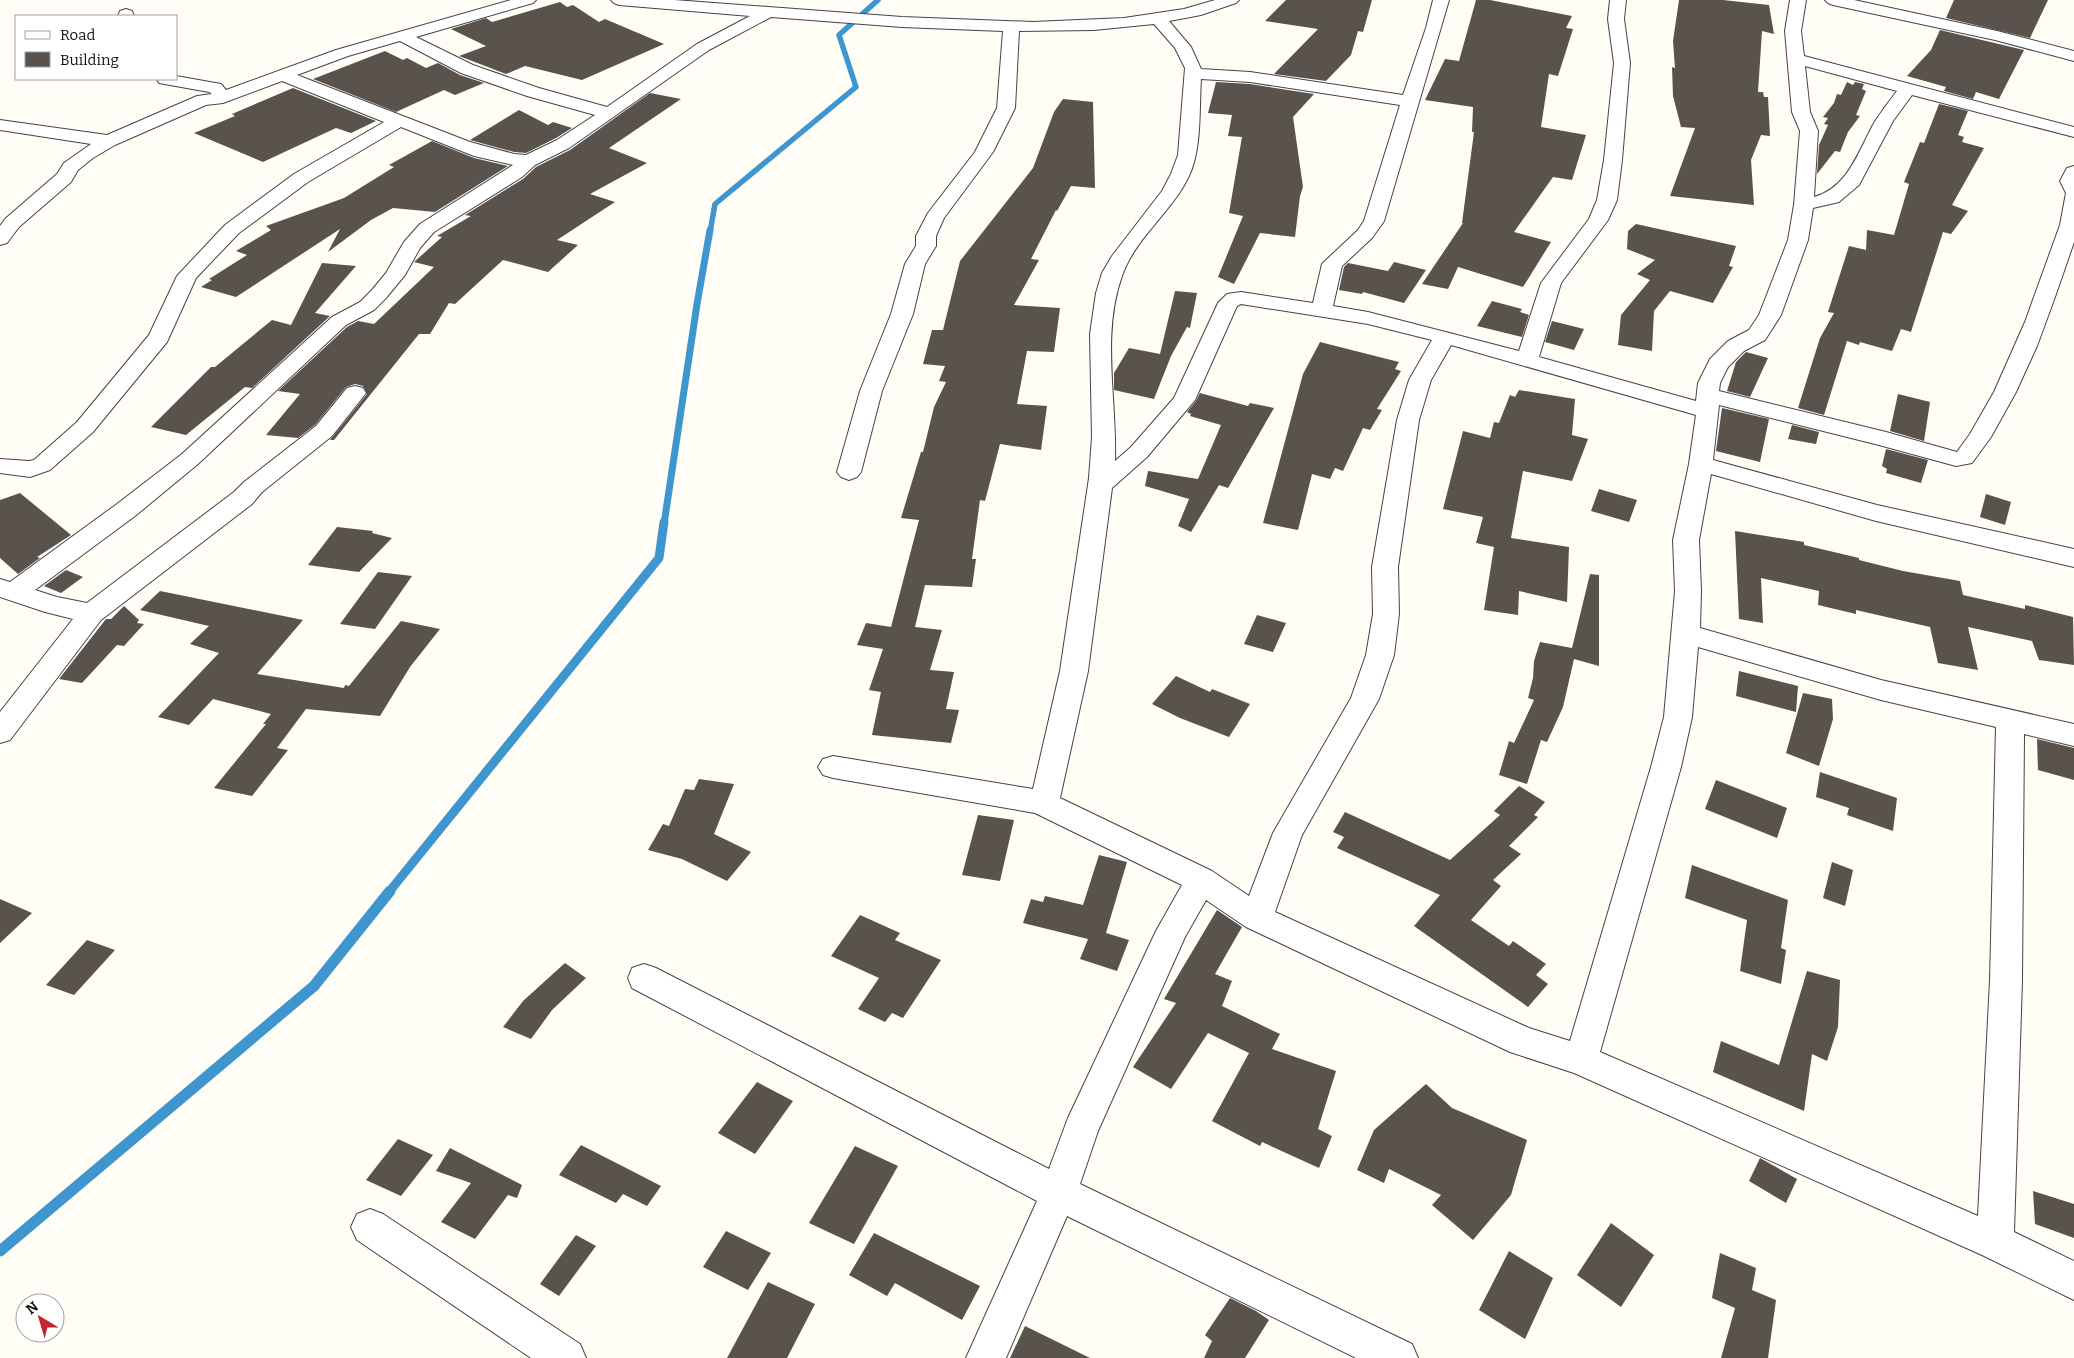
<svg xmlns="http://www.w3.org/2000/svg" width="2074" height="1358" font-family="Bitter,serif">
	<style>
		.lines { fill: none; stroke-linecap: round; stroke-linejoin: round }
		.stream-far3 { stroke: #3f96cf; stroke-width: 5.5 }
		.stream-far2 { stroke: #3f96cf; stroke-width: 7 }
		.stream-far1 { stroke: #3f96cf; stroke-width: 9 }
		.stream { stroke: #3f96cf; stroke-width: 11 }
		.building { fill: #5a524d }
		.street-casing { stroke: #444; stroke-width: 2 }
		.street { fill: #fff; fill-rule: evenodd }
	</style>
	<rect width="100%" height="100%" fill="#fffdf5"/>
	<g class="lines">
		<path class="stream-far3" d="M710,232L715,204L856,87L839,35L878,0"/>
		<path class="stream-far2" d="M664,524L697,304L710,230"/>
		<path class="stream-far1" d="M389,892L659,558L664,522"/>
		<path class="stream" d="M0,1251L314,986L390,891"/>
	</g>
	<path class="building" d="M1286,0H1372L1363,32L1358,31L1351,55L1326,81L1274,74L1318,29L1265,21Z
		M1476,0H1490L1572,16L1566,28L1573,29L1558,76L1549,74L1541,127L1586,135L1572,180L1553,177L1514,232L1551,242L1523,287L1458,267L1448,289L1422,284L1463,223H1462L1474,132H1472L1473,107L1425,100L1445,59L1459,61Z
		M1679,0H1723L1769,5L1774,34L1762,31L1758,92H1763L1764,97H1768L1770,136L1761,135L1751,160L1754,205L1670,196L1695,128L1681,127L1673,96L1672,67L1675,68L1673,41Z
		M1954,0H2048L2030,38L1946,18Z
		M560,2L567,7L573,5L599,22L605,19L664,44L582,80L525,66L506,74L459,56L486,46L451,29L486,18L492,22Z
		M1940,30L2024,50L1999,99L1976,92L1973,99L1944,91L1946,87L1907,76L1931,50Z
		M385,51L403,60L407,58L426,68L438,63L460,75L484,83L455,95L444,90L396,112L313,79Z
		M1216,82L1250,84L1314,94L1293,117L1303,187L1300,196L1295,237L1260,233L1234,284L1218,277L1243,216L1229,213L1242,137L1228,136L1232,115L1208,113Z
		M1847,82L1853,85L1855,82L1864,84L1862,89L1866,91L1856,115L1860,116L1848,132L1840,152L1835,151L1817,174L1819,145L1828,125L1824,124L1828,118L1823,117L1834,103L1837,94L1841,95Z
		M293,88L376,121L351,133L336,128L263,162L194,133L235,116L232,114Z
		M650,93L681,99L609,148L647,163L590,194L615,202L557,240L578,245L548,272L503,260L455,304L449,303L430,334H419L334,440H330L367,394L363,386L355,384L346,387L315,425L298,438L266,435L300,394L278,391L347,327L358,321L374,324L434,267L414,262L442,237L437,236L471,216L465,215L523,179L536,167L570,150Z
		M1063,99L1093,102L1095,188L1071,186L1057,211L1056,210L1031,259L1039,260L1014,305L1060,308L1054,352L1027,351L1017,404L1047,406L1041,450L1000,444L985,501L980,500L972,559H976L972,587L925,585L915,627L942,630L930,670L954,672L946,709L959,710L951,743L872,735L881,692L869,690L883,649L857,645L866,623L891,627L919,520L901,518L921,452H923L934,407L946,382L939,381L945,366L923,364L932,330H943L960,261L1033,168L1054,112Z
		M1939,104L1968,111L1958,135L1964,137L1962,142L1984,148L1952,205L1968,211L1951,234L1943,232L1911,332L1901,329L1892,351L1860,342L1859,345L1847,341L1824,415L1798,408L1820,338L1834,313L1828,312L1849,246L1866,250L1867,230L1894,235L1909,184L1904,182L1920,142L1924,143Z
		M519,110L548,125L553,122L572,128L556,138L526,153L514,152L470,140Z
		M432,141L474,158L508,166L435,212L393,208L371,220L328,252L340,229L236,297L201,287L212,280L209,279L247,255L236,251L271,230L266,226L344,198L394,167L389,165Z
		M1636,224L1736,246L1729,266L1733,267L1713,303L1670,291L1654,311L1652,351L1618,345L1621,315L1650,280L1637,274L1655,260L1627,249L1628,231Z
		M1394,262L1426,270L1404,303L1363,292L1362,294L1339,290L1344,267L1348,263L1388,271Z
		M322,263L356,266L315,313L330,316L252,388L245,387L186,435L151,427L211,367H215L272,320L291,325Z
		M1175,291L1197,293L1190,328L1187,327L1171,356L1154,399L1114,390V373L1129,348L1160,354Z
		M1492,301L1522,309L1520,312L1529,315L1522,337L1477,326Z
		M1552,321L1584,329L1574,350L1545,342Z
		M1320,342L1399,362L1395,369L1401,371L1377,409L1382,410L1370,430L1363,428L1343,471L1335,468L1330,479L1312,474L1298,530L1263,523L1303,374Z
		M1746,352L1768,358L1750,397L1727,391L1736,362Z
		M1519,390L1575,399L1572,435L1588,439L1572,481L1523,471L1511,538L1569,547L1567,602L1519,591L1518,615L1484,610L1494,547L1476,543L1483,517L1443,509L1463,431L1490,438L1494,422L1499,423L1510,395L1515,397Z
		M1200,393L1248,406L1250,403L1274,408L1228,488L1219,485L1191,532L1178,526L1189,499L1145,486L1148,471L1198,479L1221,425L1190,416L1191,414L1187,412L1196,401Z
		M1898,394L1930,402L1924,441L1890,431Z
		M1722,408L1769,419L1760,462L1716,451Z
		M1792,425L1819,432L1816,444L1788,439Z
		M1886,449L1928,460L1921,483L1886,473L1887,469L1882,466Z
		M1599,489L1637,500L1629,522L1591,511Z
		M20,493L71,535L37,557L40,558L18,574L0,558V500Z
		M1986,494L2011,502L2005,525L1980,517Z
		M337,527L373,531L372,533L392,538L359,572L308,565Z
		M1735,531L1804,542V545L1859,558V560L1903,571L1960,581L1963,595L2025,609V605L2073,617L2074,665L2039,660L2032,641L1968,627L1978,670L1938,663L1930,627L1856,610V614L1818,605L1819,591L1761,578L1763,623L1739,619Z
		M66,570L83,577L61,593L44,586Z
		M378,572L412,576L375,629L340,624Z
		M1590,574L1599,575V666L1574,659L1563,707L1547,742L1541,740L1527,784L1499,775L1509,741L1514,743L1534,700L1528,698L1533,678L1534,661L1540,642L1572,648Z
		M160,591L303,620L257,674L344,688L345,685L349,686L401,621L440,629L410,667L380,716L306,709L277,748L288,750L252,796L214,788L266,724H263L271,714L213,699L189,725L158,717L219,653L190,644L209,626L140,610Z
		M124,606L139,620L137,623L144,624L124,646L117,645L82,683L59,679L106,619H111Z
		M1257,615L1286,623L1273,652L1244,644Z
		M1739,671L1798,686L1796,712L1736,696Z
		M1176,676L1210,692L1212,689L1250,704L1229,737L1180,718L1152,704Z
		M1803,693L1832,699L1833,719L1819,766L1786,753Z
		M2037,739L2074,748V780L2038,770Z
		M1820,772L1897,798L1893,831L1847,815L1849,808L1816,797Z
		M699,779L734,784L714,834L751,852L727,881L682,859L648,850L663,824L669,826L685,789L694,790Z
		M1716,780L1787,808L1777,838L1705,809Z
		M1519,786L1545,802L1534,815L1538,817L1509,846L1521,854L1493,880L1501,886L1471,920L1509,946L1513,941L1546,964L1536,975L1548,984L1528,1007L1414,926L1440,895L1337,848L1344,837L1333,832L1345,812L1450,860L1500,815L1494,811Z
		M978,815L1014,820L1000,881L962,875Z
		M1099,855L1127,862L1106,933L1129,940L1117,971L1080,959L1088,939L1023,923L1031,899L1043,902L1045,896L1083,905Z
		M1832,862L1853,870L1845,906L1823,898Z
		M1692,865L1788,900L1781,948L1786,950L1781,984L1740,971L1747,920L1685,898Z
		M0,899L32,913L0,943Z
		M1217,910L1242,927L1215,974L1232,981L1222,1006L1280,1034L1272,1049L1336,1071L1318,1129L1332,1136L1319,1168L1262,1142L1260,1146L1212,1121L1249,1053L1208,1033L1171,1089L1133,1067L1176,1003L1164,999Z
		M860,915L900,933L895,940L941,960L903,1018L892,1013L885,1022L858,1009L879,978L831,956Z
		M87,940L115,950L74,995L46,985Z
		M565,963L586,978L552,1010L531,1039L503,1027L523,1001Z
		M1807,971L1840,980L1838,1027L1827,1061L1812,1054L1804,1111L1713,1072L1721,1041L1779,1065Z
		M757,1082L793,1101L755,1154L718,1133Z
		M1426,1084L1452,1108L1527,1140L1511,1195L1473,1240L1432,1205L1441,1195L1389,1169L1384,1183L1357,1170L1374,1130Z
		M398,1139L433,1155L401,1196L366,1180Z
		M581,1145L630,1170L661,1186L647,1206L623,1194L616,1203L559,1175Z
		M855,1146L898,1166L854,1244L809,1223Z
		M450,1148L522,1185L517,1198L508,1195L475,1239L441,1222L471,1183L436,1171Z
		M1760,1158L1797,1179L1786,1203L1749,1181Z
		M2033,1191L2074,1204V1238L2035,1224Z
		M1611,1223L1654,1255L1621,1307L1577,1275Z
		M726,1231L771,1253L748,1290L703,1267Z
		M874,1233L980,1286L962,1320L895,1283L887,1296L849,1275Z
		M576,1235L596,1246L559,1296L540,1284Z
		M1509,1251L1553,1278L1525,1339L1479,1310Z
		M1720,1253L1756,1268L1752,1290L1776,1300L1768,1358H1721L1735,1308L1712,1298Z
		M768,1282L815,1304L787,1358H727Z
		M1230,1298L1256,1311L1269,1320L1245,1358H1204L1212,1341L1205,1335Z
		M1025,1326L1090,1358H1010Z"/>
	<g class="lines">
		<g class="street-casing">
			<path id="street" d="M511,0H536L533,3L416,37L473,65L539,88L607,107L697,44L750,16L619,5L614,3L611,0H674L902,17L1033,22L1124,18L1184,9L1215,0H1239L1236,3L1201,15L1169,21L1191,47L1201,69L1250,72L1403,95L1426,28L1433,0H1449L1384,221L1372,238L1342,266L1333,306L1368,312L1519,351L1541,283L1589,219L1597,200L1604,160L1614,63L1608,19L1610,0H1626L1624,19L1630,63L1622,160L1617,200L1608,220L1561,283L1539,357L1696,401L1698,383L1710,359L1728,341L1749,330L1759,315L1788,240L1794,205L1800,131L1792,112L1785,31L1790,0H1806L1801,31L1804,56L2074,127V137L1912,95L1893,121L1859,185L1839,202L1813,208L1808,240L1781,315L1765,340L1744,351L1728,367L1720,383L1719,391L1886,432L1957,452L1970,434L1994,392L2025,322L2060,225L2066,193L2060,181L2067,168L2074,166V242L2055,297L2037,346L2016,392L1991,437L1972,463L1956,466L1879,445L1719,405L1713,460L1877,505L2074,549V567L1876,521L1711,474L1699,540L1701,591L1700,628L1881,680L2074,724V746L2024,734L2022,980L2014,1232L2074,1261V1300L1982,1255L1574,1073L1510,1052L1246,927L1206,900L1185,937L1098,1131L1080,1184L1412,1344L1418,1358H1356L1067,1216L1006,1358H966L1037,1201L632,988L628,978L632,968L644,964L656,968L1049,1169L1068,1118L1156,931L1182,885L1035,813L833,778L823,775L818,767L823,759L833,756L1033,789L1060,671L1089,478L1092,437L1090,334L1096,293L1102,273L1112,256L1162,191L1171,174L1178,155L1185,68L1175,48L1154,24L1094,30L1019,31L1015,108L993,152L944,218L936,236V246L925,264L913,314L882,391L861,472L857,477L849,480L841,477L837,472L860,391L891,314L905,264L916,246V236L928,213L975,152L997,108L1003,31L902,27L771,17L709,50L569,148L535,165L522,177L434,232L420,248L405,275L386,298L374,310L346,325L198,464L135,516L35,590L57,597L87,603L234,492L244,482L316,426L347,388L355,386L363,388L366,393L332,436L262,492L252,504L101,620L10,740L0,743V712L73,619L45,612L0,597V579L10,582L117,504L182,454L332,317L360,302L372,290L386,273L404,242L420,224L513,165L474,156L401,127L308,182L239,233L196,278L167,342L93,432L50,470L30,477L0,473V459L29,461L34,460L77,422L149,335L177,276L225,225L294,174L384,122L282,81L223,103L206,105L115,145L93,158L78,170L71,182L19,227L7,243L0,245V226L5,219L57,174L64,163L91,144L0,130V120L107,135L197,96L212,94L209,92L159,83L157,79H176V76L221,84L226,90L336,50ZM400,41L461,73L527,96L595,115L557,140L526,155L514,154L470,142L297,75L348,56ZM1805,66L1897,91C1889,101 1881,112 1874,123C1859,150 1848,188 1814,197L1818,131L1810,112ZM1201,79L1250,82L1400,105L1364,221L1358,230L1322,264L1313,303L1241,292L1227,294L1218,303L1174,398L1131,447L1115,461C1117,399 1101,335 1122,276C1135,238 1172,212 1189,176C1202,149 1199,108 1201,79ZM1241,304L1368,324L1432,340L1409,380L1397,420L1372,567L1373,614L1366,655L1351,698L1273,833L1249,896L1212,871L1060,798L1088,671L1112,488L1147,457L1195,400L1237,306ZM1451,345L1696,415L1689,464L1673,540L1675,591L1664,717L1651,767L1570,1041L1529,1028L1275,912L1302,835L1379,699L1394,655L1399,614L1398,567L1419,420L1431,380ZM1698,647L1881,700L1996,727L1990,980L1978,1216L1600,1052L1681,767L1692,717Z
				M1825,0H1854L1997,31L2074,51V61L1995,40L1833,5L1828,3Z
				M126,9L132,11L134,16H118L120,11Z
				M370,1209L383,1214L580,1344L586,1358H531L357,1240L351,1227L357,1214Z"/>
		</g>
		<use href="#street" class="street"/>
	</g>
	<rect x="15" y="15" width="162" height="65" fill="#ffffff" stroke="#a0a0a0"/>
	<rect x="25" y="31" width="25" height="8" fill="#ffffff" stroke="#a0a0a0"/>
	<text x="60" y="40" font-size="15" fill="#111111">Road</text>
	<rect x="25" y="52" width="25" height="15" fill="#5a524d" stroke="#a0a0a0"/>
	<text x="60" y="65" font-size="15" fill="#111111">Building</text>
	<g transform="translate(40 1318) rotate(322)"><circle r="24" fill="#ffffff" stroke="#a0a0a0"/>
	<path d="M0-4L9 19L0 12L-9 19Z" fill="#c4262e"/>
	<text y="-8" font-size="14" font-weight="bold" text-anchor="middle" fill="#111111">N</text>
	</g>
</svg>
